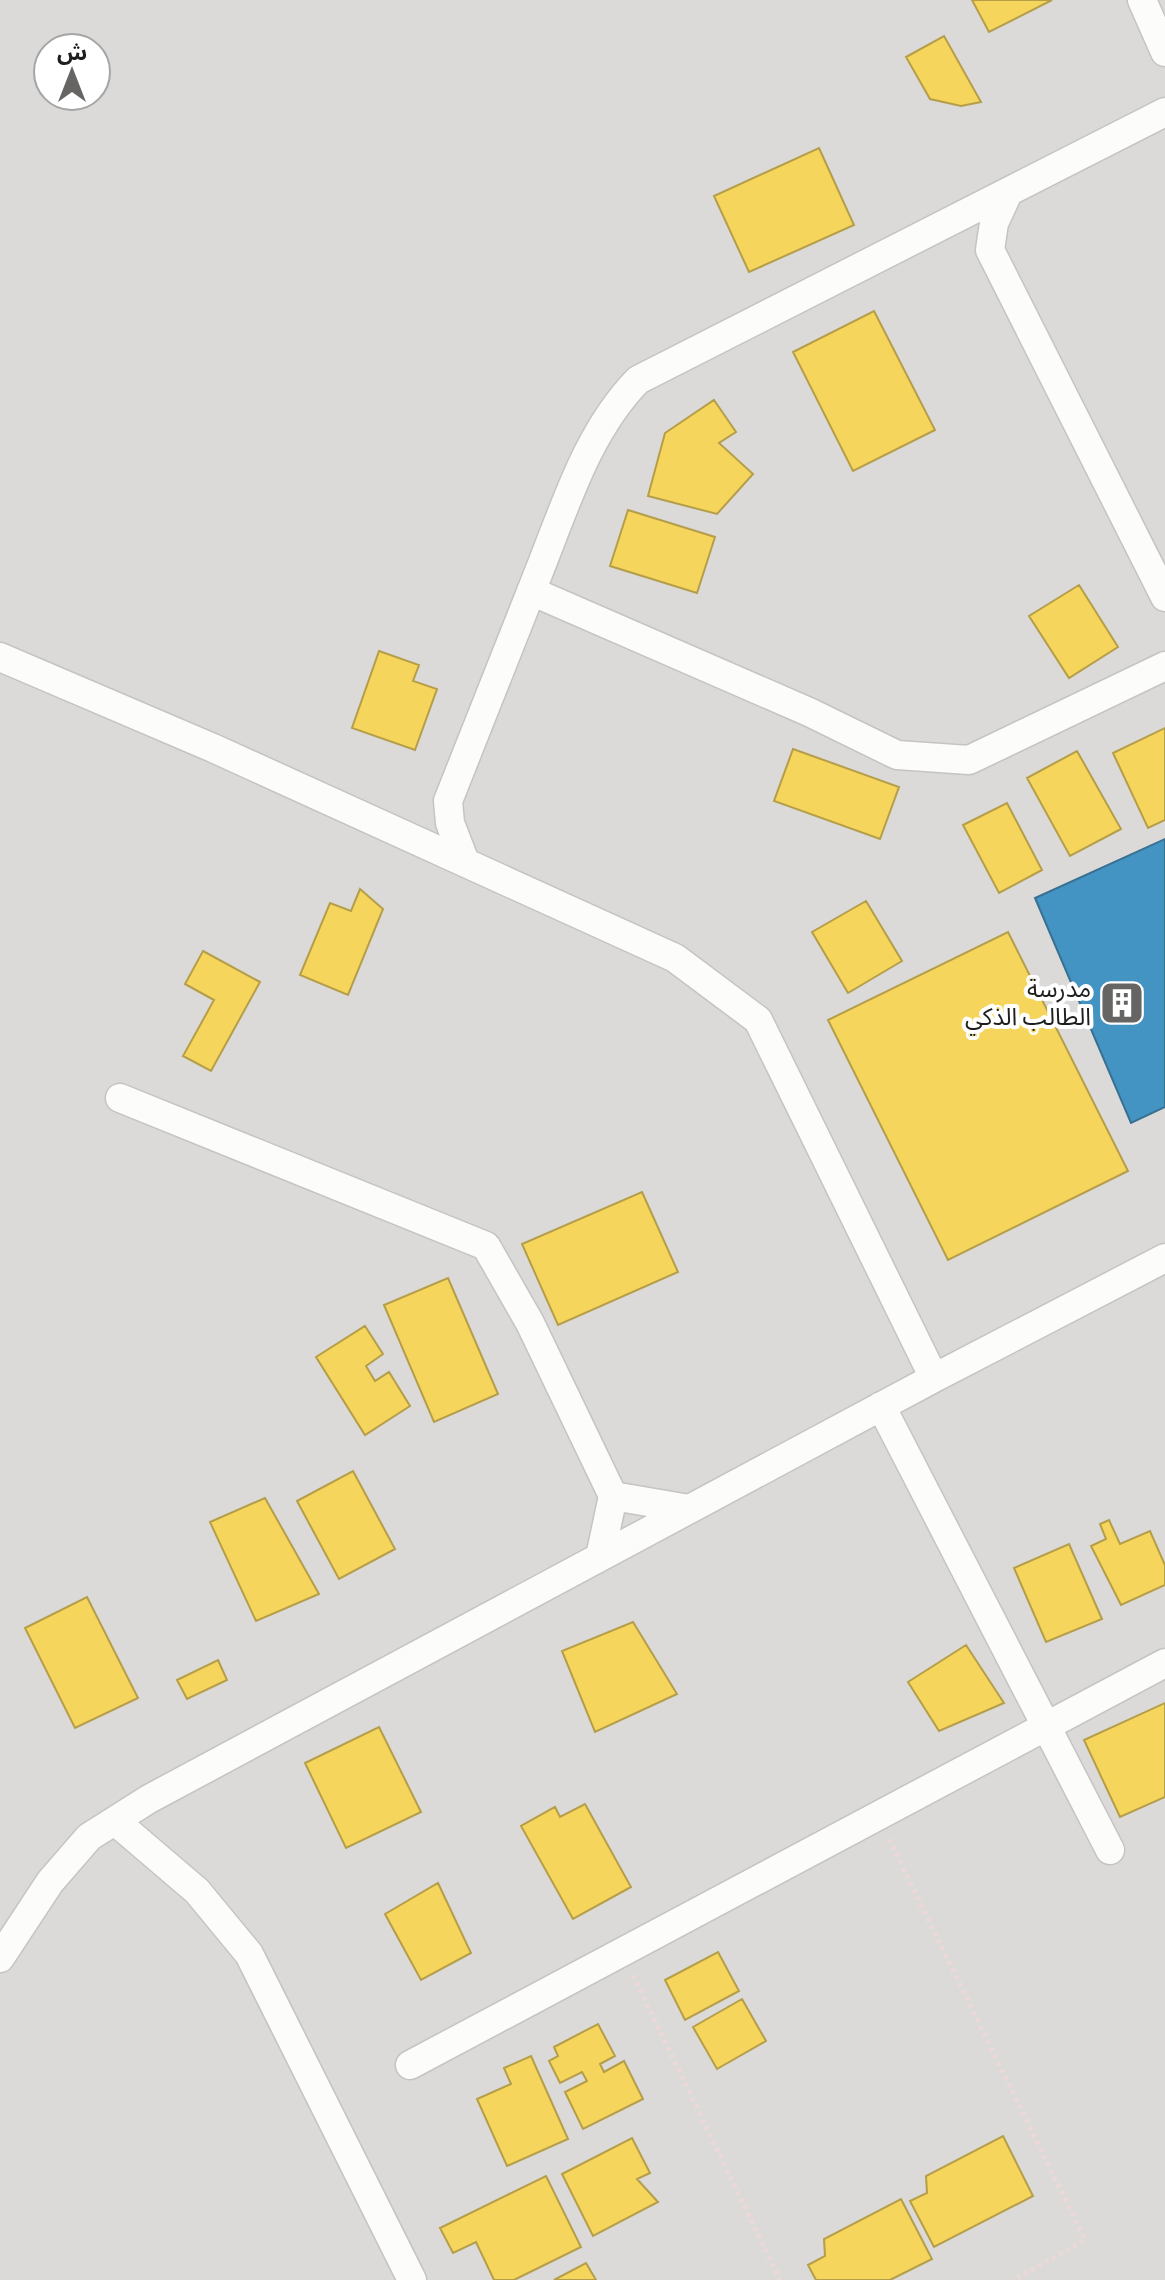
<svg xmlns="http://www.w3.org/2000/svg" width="1165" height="2280" font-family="Cabin,'Noto Sans Arabic',sans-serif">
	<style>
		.residential { fill: #dbdad8; fill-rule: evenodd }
		.homes { fill: #f6d55c; stroke: #b59e49; stroke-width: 2 }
		.schools { fill: #4393c3; stroke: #387092; stroke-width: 2 }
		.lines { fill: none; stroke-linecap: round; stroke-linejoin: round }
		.minor-casing { stroke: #c5c4c3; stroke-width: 31 }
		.path { stroke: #ebd9d8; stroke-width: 5; stroke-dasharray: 4 4; stroke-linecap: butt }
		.minor { stroke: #fcfcfb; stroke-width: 28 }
		.labels { text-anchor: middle; stroke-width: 8; stroke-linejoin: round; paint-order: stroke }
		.poi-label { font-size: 24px; fill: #1e1e1e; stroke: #fff; text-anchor: end }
	</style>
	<rect width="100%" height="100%" fill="#eceae7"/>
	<path class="residential" d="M0,0H1165V2280H0ZM48,48H96V96H48Z"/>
	<path class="homes" d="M972,0H1052L989,32Z
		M944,36L981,102L961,106L930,99L906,57Z
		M819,148L854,225L749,272L714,196Z
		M874,311L935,430L853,471L793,352Z
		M714,400L736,432L719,443L753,474L717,514L648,496L665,433Z
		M628,510L715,537L697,593L610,566Z
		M1079,585L1118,647L1069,678L1029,616Z
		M379,651L419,665L413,681L437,689L415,750L352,728Z
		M1165,728V820L1148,828L1113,753Z
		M793,749L899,787L880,839L774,801Z
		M1077,751L1121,829L1070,856L1027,778Z
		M1007,803L1042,870L999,893L963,825Z
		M360,889L383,909L348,995L300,975L330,903L351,911Z
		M866,901L902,961L848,993L812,932Z
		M1008,932L1128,1171L948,1260L828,1020Z
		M203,951L260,982L211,1071L183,1056L214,1000L185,984Z
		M642,1192L678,1272L558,1325L522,1244Z
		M448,1278L498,1394L434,1422L384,1305Z
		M365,1326L383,1354L366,1366L375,1381L389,1372L410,1406L365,1435L316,1357Z
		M353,1471L395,1549L339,1579L297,1501Z
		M265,1498L319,1594L256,1621L210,1522Z
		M1109,1520L1120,1544L1150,1531L1165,1565V1585L1121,1605L1091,1546L1106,1539L1100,1524Z
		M1069,1544L1102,1619L1046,1642L1014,1568Z
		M87,1597L138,1698L75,1728L25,1628Z
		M633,1622L677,1694L595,1732L562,1651Z
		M966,1645L1004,1703L939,1731L908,1682Z
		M218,1660L227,1680L187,1699L177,1680Z
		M1165,1703V1797L1120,1817L1084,1740Z
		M379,1727L421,1812L346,1848L305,1763Z
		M585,1804L631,1887L573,1919L521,1826L555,1807L560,1817Z
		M438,1883L471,1953L421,1980L385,1914Z
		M718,1952L739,1991L685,2020L665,1980Z
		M742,1999L766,2041L717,2069L693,2027Z
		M598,2024L615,2056L600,2064L604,2072L624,2061L643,2099L583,2129L565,2092L587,2081L582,2072L560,2083L549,2061L558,2056L554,2047Z
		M531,2056L568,2139L507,2166L477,2099L511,2084L504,2068Z
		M1003,2136L1033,2196L934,2247L910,2201L927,2193L926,2176Z
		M632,2138L650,2173L637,2179L658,2202L593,2236L562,2174Z
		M546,2176L581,2247L514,2280H494L476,2242L453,2253L440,2228Z
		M901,2199L932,2259L890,2280H816L808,2265L825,2256L824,2239Z
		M586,2263L596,2280H554Z"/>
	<path class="schools" d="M1165,839V1107L1131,1123L1035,898Z"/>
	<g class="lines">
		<g class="minor-casing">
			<path id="minor" d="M1142,0L1165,52
				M1008,193L994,223L990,250L1165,597
				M531,591L809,712L897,755L969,760L1165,666
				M0,657L213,748L675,958L758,1020L934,1378
				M465,862L450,823L448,801C478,725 508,649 538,574C565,507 587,432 638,380L1165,112
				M120,1098L486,1246L530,1323L613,1496L689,1509
				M881,1406L1110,1850
				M600,1557L613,1496
				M115,1821L197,1891L249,1954L412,2280
				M0,1958L50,1882L89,1837L149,1799L934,1378L1165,1258
				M410,2065L1165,1663"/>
		</g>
		<path class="path" d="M889,1839L1085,2240L1013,2280
			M633,1975L780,2280"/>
		<use href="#minor" class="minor"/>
	</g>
	<defs>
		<g id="building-square" transform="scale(2.3)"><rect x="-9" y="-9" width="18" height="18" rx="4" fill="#666564" stroke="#fff"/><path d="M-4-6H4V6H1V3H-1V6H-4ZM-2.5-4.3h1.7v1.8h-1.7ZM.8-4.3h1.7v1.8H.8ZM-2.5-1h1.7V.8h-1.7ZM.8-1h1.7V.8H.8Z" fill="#fff"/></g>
	</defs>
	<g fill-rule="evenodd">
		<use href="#building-square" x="1122" y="1003"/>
	</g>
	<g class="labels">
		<g class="poi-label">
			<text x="1091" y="997">مدرسة<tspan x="1091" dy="28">الطالب الذكي</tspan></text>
		</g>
	</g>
	<g transform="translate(72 72)"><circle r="38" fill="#ffffff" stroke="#a5a5a5" stroke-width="2"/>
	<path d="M0-6L14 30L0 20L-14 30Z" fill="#666564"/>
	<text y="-12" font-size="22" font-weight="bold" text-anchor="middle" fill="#1e1e1e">ش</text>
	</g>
</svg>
